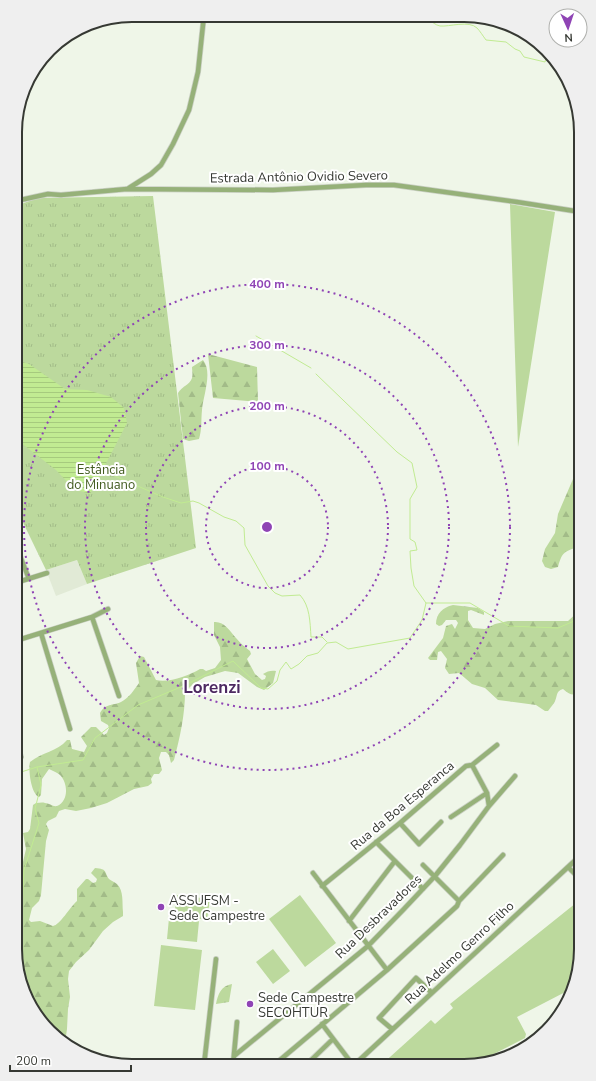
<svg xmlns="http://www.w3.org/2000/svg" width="596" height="1081" font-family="'Nunito Sans',sans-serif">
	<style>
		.built { fill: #e1ead6 }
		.grass { fill: #bcd99d }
		.forest { fill: url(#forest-firs) }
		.park { fill: url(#park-tufts) }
		.water { fill: url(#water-rules) }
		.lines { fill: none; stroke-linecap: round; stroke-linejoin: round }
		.stream { stroke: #c1eb92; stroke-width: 1 }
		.minor-casing { stroke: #cad0c4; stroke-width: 6 }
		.minor { stroke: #96b179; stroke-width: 4.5 }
		.ring { fill: none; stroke: #8f44b5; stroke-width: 2; stroke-dasharray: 2 4 }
		.poi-dot { fill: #8f44b5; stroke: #fff; stroke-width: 1.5 }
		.labels { text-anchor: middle; stroke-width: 4; stroke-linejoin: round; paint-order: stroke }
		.street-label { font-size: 13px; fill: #363933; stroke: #fff }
		.park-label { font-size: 13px; fill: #445d21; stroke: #fff }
		.poi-label { font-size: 13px; fill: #363933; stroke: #fff; text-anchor: start }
		.district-label { font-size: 17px; font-weight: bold; fill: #4d2961; stroke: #fff }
		.rim { fill: none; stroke: #363933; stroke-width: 2 }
		.centre { fill: #8f44b5; stroke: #fff; stroke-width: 2 }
		.ring-label { font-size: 12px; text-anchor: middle; font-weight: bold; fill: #8f44b5; stroke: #fff; stroke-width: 4; stroke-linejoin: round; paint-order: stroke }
	</style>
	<defs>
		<pattern id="forest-firs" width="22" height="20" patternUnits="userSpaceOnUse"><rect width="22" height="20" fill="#bcd99d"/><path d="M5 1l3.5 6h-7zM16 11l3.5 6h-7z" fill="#a2bb88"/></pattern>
		<pattern id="park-tufts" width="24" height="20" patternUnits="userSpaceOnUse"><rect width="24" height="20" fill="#bcd99d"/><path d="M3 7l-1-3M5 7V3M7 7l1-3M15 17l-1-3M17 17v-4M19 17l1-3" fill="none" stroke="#a2bb88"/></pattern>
		<pattern id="water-rules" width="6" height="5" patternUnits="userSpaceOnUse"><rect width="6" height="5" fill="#c1eb92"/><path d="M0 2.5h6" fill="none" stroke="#a6ca7e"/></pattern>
	</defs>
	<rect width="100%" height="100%" fill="#eff6e8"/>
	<path class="built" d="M77,560L87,584L56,596L46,570Z"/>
	<path class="grass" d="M510,204L555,212L518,447Z
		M177,895L210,899L207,920L174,915Z
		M300,895L336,943L305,967L269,919Z
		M581,899V957L573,988L517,1017L526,1034L525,1038L472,1065L464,1066H380L431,1020L435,1024L453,1008L450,1004Z
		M169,918L199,921L197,942L167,939Z
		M161,945L202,950L195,1010L154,1006Z
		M273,949L290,971L273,984L256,962Z"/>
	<path class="forest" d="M208,354L257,367L258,402L213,398Z
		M203,360C213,372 203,396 202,410C201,419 202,430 199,439L189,441L183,439L178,393C182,386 190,385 192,378C193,374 192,370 192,367Z
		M576,472L581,490L578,510L581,515V545C565,553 563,549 558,567L551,569L545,567L542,561L545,549L555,533L558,514Z
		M453,605L478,608L484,612V615L471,610L468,611V620L473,628L485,629L495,624L508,621H568L581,609V692C573,697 569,694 563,689C555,691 558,697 554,703C552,706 550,708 548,711H545L536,705L498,700L485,688L472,684L459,673L449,674L445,668L447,659L441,651L438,652L437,660H430L428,658L443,638L446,626L452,624L455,629L458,623L456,620H446L442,625L439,626L436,624C436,614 443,607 453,605Z
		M214,622C224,621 230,631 236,638C240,643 245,647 250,651L251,654L247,659L255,674L262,680L265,679L266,676L263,674C267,671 272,670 276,671L273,683L264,690L257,687L238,673L225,671L205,677L193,684L185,692C185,715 180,737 174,760L171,763L169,755L166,752H161L159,758L162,770L159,774H154L151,779L152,783L148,786L134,789L107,803L91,808L76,811L65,809L59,811L56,817L48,821L46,824L49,830L46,841L41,895L39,901L32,908L29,920L31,922L40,921L53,926C60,925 70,907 77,901V889L86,879H88L93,883L96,882L97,879L91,873L95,868C108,869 104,872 109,879C111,881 115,882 117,884C124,891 122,903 123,912V916L113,922L103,931L89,950L76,962L69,971L68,979L70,997L68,1009L67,1029L66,1036L53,1034L21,987L15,949V929L17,920L16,906L20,875L26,849L23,833L28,832L30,829L33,805L36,803C39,803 42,802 45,803C49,803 53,807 57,806C69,801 68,783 60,775C58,773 53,771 49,769L42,779L41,795L39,797C31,794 28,769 30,762C42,752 57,752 67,740H70L72,749L84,752L87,746L81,737L91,727H96L104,735L107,733L109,728L108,725L101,721L100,713C106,703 112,706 121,702C129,698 134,690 139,683L136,663L140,656L144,657L156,680C169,683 188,676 200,669H203L206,671L215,668L221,660L220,647L214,635Z
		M232,984L229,1002L216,1004C218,994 221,986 232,984Z"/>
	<path class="park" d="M153,196L196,548L87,584L77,560L46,570L16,508V206L37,198Z"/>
	<path class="water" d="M16,360L29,364L65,389L87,390L111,397L124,408L127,423L90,494L74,489L56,470L16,439Z"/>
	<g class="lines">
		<path class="stream" d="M405,17H409
			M417,17C421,20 425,18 429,20C433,22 435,25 440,26C449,27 469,20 477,28C480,31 483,36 486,40L506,42L515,49L520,51L524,57L545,62L547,53
			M256,336L311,368
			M103,469L110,474L163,497L181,503L193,501L199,503L224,517L236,521L244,528L245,545L268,586L275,593L282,596L300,595C310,606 310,622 311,637H322L327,642
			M426,603H470L509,626L558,628L581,618
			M15,772L18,773L37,767L83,760L95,738L138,705L183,686L233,661L261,688L268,689L277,681L280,670L286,662L291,669L299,664L307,656L318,653L327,643L336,642L348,649L410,638L422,620L426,603L414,586L411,568L410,551L417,550L415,542L410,539V499L417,487L412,463L397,452L316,374
			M16,952L15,937L21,925L24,870L39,823L35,809L41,785L37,767"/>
		<g class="minor-casing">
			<path id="minor" d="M129,188L151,174L161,165L173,144L189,110L198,72L204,15
				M16,201L48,194L61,195L127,189L273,190L366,185H394L517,202L581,212
				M15,524L20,522
				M15,543L29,579
				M15,583L47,573
				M92,617L119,696
				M41,633L70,729
				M15,641L92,617L108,609
				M15,737L21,757
				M489,806L515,776
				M451,817L487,793
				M400,823L419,844L441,822
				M376,842L423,889
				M423,865L459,901
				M568,867L581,880
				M313,873L387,970
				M322,886L400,823L466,766L472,765L497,745
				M349,921L395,861
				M322,1024L353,1065
				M392,1029L379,1018L416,978L431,992
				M234,1056L368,946L403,910L435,876L460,845L489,806L487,793L472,765
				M108,1061L111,1060
				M204,1065L216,959
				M233,1065L237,1022
				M274,1065L387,970L457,906L459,901L503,855
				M305,1066L333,1039
				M353,1066L581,855"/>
		</g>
		<use href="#minor" class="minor"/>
	</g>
	<g class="ring">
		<circle cx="267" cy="527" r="61"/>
		<circle cx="267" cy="527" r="121"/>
		<circle cx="267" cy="527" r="182"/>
		<circle cx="267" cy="527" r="243"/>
	</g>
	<g class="poi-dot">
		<circle cx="161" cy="907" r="4"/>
		<circle cx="250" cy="1004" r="4"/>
	</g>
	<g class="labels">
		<g class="street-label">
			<text transform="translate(299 176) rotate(-1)" y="5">Estrada Antônio Ovidio Severo</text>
			<text transform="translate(402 805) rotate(-40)" y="5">Rua da Boa Esperanca</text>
			<text transform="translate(378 916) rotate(-44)" y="5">Rua Desbravadores</text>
			<text transform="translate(459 952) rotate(-43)" y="5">Rua Adelmo Genro Filho</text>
		</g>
		<g class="park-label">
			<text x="101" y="474">Estância<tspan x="101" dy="15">do Minuano</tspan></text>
		</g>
		<g class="poi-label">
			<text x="169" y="905">ASSUFSM -<tspan x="169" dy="15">Sede Campestre</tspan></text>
			<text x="258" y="1002">Sede Campestre<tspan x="258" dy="15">SECOHTUR</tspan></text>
		</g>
		<g class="district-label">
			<text x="212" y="693">Lorenzi</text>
		</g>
	</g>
	<path d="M0 0H596V1081H0ZM132 22H464A110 110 0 0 1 574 132V949A110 110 0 0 1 464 1059H132A110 110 0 0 1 22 949V132A110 110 0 0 1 132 22Z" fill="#efefef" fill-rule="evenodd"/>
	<path class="rim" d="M132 22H464A110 110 0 0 1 574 132V949A110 110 0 0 1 464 1059H132A110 110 0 0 1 22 949V132A110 110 0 0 1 132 22Z"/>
	<circle cx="267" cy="527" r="6" class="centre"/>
	<g class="ring-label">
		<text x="267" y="288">400 m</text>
		<text x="267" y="349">300 m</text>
		<text x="267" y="410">200 m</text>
		<text x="267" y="470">100 m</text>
	</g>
	<g transform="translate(568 28) rotate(177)"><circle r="19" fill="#ffffff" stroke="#afb0ad"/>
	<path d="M0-3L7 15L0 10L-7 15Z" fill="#8f44b5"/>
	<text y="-6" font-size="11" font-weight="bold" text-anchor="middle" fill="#363933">N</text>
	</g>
	<path d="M10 1065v6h121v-6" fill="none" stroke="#363933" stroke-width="2"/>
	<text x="16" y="1065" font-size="12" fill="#363933" stroke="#ffffff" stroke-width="3" paint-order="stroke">200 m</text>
</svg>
